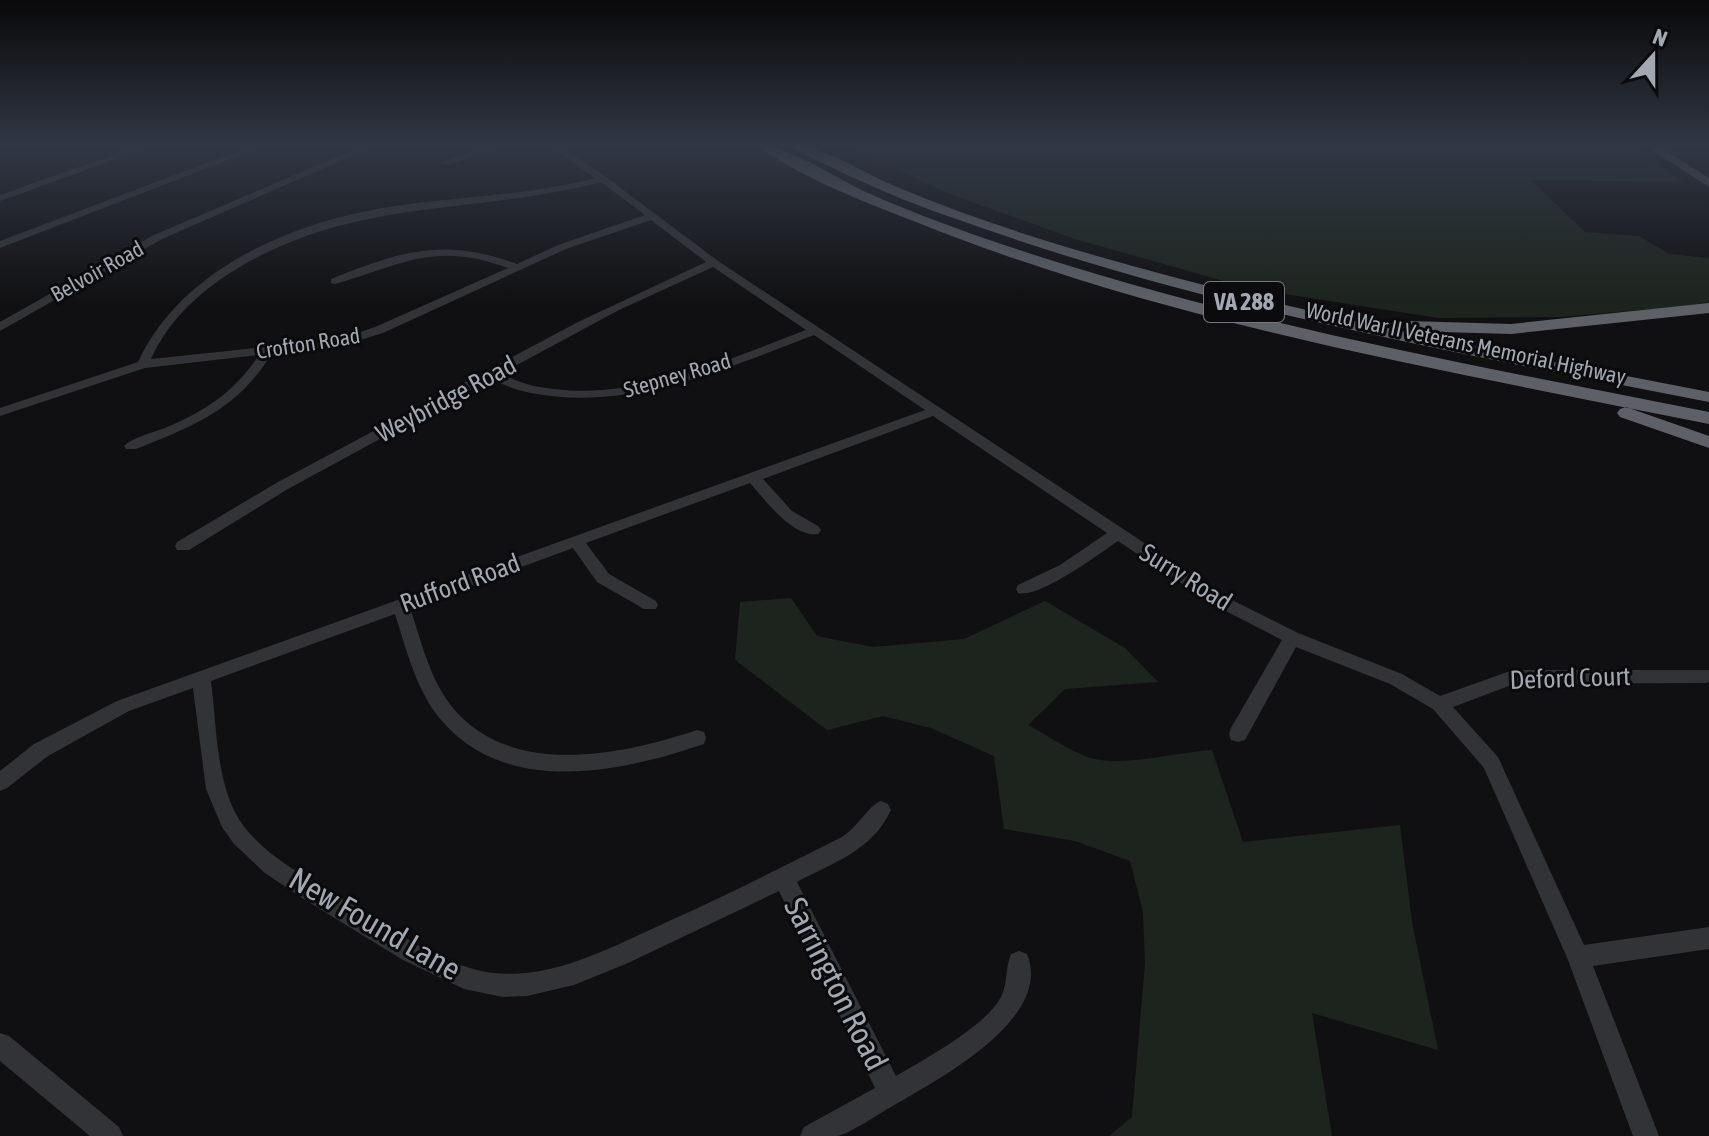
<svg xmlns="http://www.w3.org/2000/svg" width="1709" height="1136" font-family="'Asap Condensed',sans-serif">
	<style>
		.green { fill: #1d241d }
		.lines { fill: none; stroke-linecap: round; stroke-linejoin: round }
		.minor { fill: #313336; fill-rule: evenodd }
		.major { fill: #4d5055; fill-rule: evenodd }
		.highway { fill: #5d6167; fill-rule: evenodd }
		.labels { text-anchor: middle; stroke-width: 6; stroke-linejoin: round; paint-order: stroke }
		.far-street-label { font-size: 22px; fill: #a1a8b2; stroke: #0b0b0d }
		.shield { fill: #0b0b0d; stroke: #747980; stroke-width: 2 }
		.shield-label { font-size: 24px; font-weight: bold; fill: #a1a8b2 }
		.street-label { font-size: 26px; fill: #a1a8b2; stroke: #0b0b0d }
		.near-street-label { font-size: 32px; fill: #a1a8b2; stroke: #0b0b0d }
	</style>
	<rect width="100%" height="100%" fill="#101012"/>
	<path class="green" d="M843,145H1632L1684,182L1531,180L1585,232L1639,236L1669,254L1709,258V304L1560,317L1438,318L1252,289L1075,239L947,193Z
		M791,598L817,636L873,647L964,639L1045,601L1125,648L1158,682L1065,689L1028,725C1046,734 1075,755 1095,759C1130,766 1176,752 1212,750L1243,842L1400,825L1412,922L1438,1050L1312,1013L1332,1136H1109L1132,1117L1145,963L1143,912L1130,861L1075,841L1004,829L994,756L931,728L883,716L827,730L735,660L740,602Z"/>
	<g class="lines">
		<path class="minor" d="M141,145H155L0,201V195Z
			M254,145H267L0,248V241Z
			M365,145H377L162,239L0,331V322L154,235Z
			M495,145H510L447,165L439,163Z
			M548,145H559L606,177L718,261L1226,597L1298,633L1402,674L1440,696L1513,670H1709V682L1706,683L1514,684L1453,707L1498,757L1584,945L1709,927V949L1593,966L1659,1136H1633L1568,960L1484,768L1433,709L1390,684L1296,647L1245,740L1238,742L1231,740L1229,734L1231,728L1282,640L1214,605L1118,541C1099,554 1039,599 1018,593L1016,589L1018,585L1060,565L1107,533L933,416L763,479L792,511L818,526L821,530L818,534C793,538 765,500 750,483L586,543L609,574L656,601L658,605L656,609H644L597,582L573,548L410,608C420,637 427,668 443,694C498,781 616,757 697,730L704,732L706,738L704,744C618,773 502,798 437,715C415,686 406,648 395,614L211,681C216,721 216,764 230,801C248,850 306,876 348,902C388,926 430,958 477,970C543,986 609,948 667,922C726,896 784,866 842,837C858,827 868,806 881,801L888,804L891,810C872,851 834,862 797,882L896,1076C925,1059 986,1026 1001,997C1008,983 1005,968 1011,954L1019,951L1027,954C1054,1020 935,1081 891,1107C876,1115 852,1133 837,1136C826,1136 812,1136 800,1136L804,1127L875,1088L779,891L628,963L574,985L527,996L503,997L464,989L403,960L302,898L265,873L234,844L222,827L206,789L193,688L129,711L48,756L7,788L0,791V771L34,744L117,701L925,410L814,335C724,369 629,412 531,393C517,391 503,384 490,379L288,489L189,550H177L175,546L177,542L278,482L578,322L706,262L651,220L566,249L383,333L341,346L272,353C238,409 194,426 136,449H126L124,446C134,437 151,433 165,428C204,412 236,391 259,355L145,368L0,416V408L138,362C181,270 288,224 383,208C454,196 526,196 595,178ZM601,182L645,215L558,245L517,264C443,237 401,251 331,279V283L335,284C404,264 434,241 508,268L375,327L340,339L151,359C170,317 204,288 243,265C361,197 476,215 601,182ZM713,267L806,330C721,362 628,405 534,386C523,384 511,378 500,374L619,310Z
			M0,1033L9,1036L119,1127L123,1136H90L0,1061Z"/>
		<path class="major" d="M1644,145H1657L1709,178V187Z"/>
		<path class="highway" d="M758,145C787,145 839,180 868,193C925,218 984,239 1044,258C1261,327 1486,368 1709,412V424C1442,370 1170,324 916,222C872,205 793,175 758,145Z
			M791,145C823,145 867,175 897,187C952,210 1007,229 1063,246C1275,310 1492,350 1709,392V402C1457,353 1204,308 962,221C920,207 879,190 839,171C823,163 805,156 791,145Z
			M1709,303V313L1511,334L1408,331L1400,326L1408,321L1511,324Z
			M1626,407L1709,436V448L1620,417L1617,413L1620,409Z"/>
	</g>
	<linearGradient id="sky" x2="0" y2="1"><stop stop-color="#09090a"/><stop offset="0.48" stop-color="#313744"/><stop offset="1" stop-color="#313744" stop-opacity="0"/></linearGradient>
	<rect width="1709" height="304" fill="url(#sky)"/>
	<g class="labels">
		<g class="far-street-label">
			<text transform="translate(97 271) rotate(-29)" y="8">Belvoir Road</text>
			<text transform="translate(308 343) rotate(-9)" y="8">Crofton Road</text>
			<text transform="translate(1466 343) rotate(12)" y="8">World War II Veterans Memorial Highway</text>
			<text transform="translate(677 375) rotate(-16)" y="8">Stepney Road</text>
		</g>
		<rect class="shield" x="1204" y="282" width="80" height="40" rx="6"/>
		<g class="shield-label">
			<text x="1244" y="310">VA 288</text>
		</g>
		<g class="street-label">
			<text transform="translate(446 399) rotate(-28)" y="9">Weybridge Road</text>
			<text transform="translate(1186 577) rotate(32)" y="9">Surry Road</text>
			<text transform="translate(460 583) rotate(-20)" y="9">Rufford Road</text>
			<text transform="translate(1570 678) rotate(-2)" y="9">Deford Court</text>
		</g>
		<g class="near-street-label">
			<text transform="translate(375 924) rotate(30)" y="11">New Found Lane</text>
			<text transform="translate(836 984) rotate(63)" y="11">Sarrington Road</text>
		</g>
	</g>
	<g transform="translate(1653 56) rotate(21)" stroke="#0b0b0d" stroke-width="6" paint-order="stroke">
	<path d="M0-6L14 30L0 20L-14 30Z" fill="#a1a8b2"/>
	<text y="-12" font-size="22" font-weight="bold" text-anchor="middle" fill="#a1a8b2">N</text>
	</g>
</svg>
